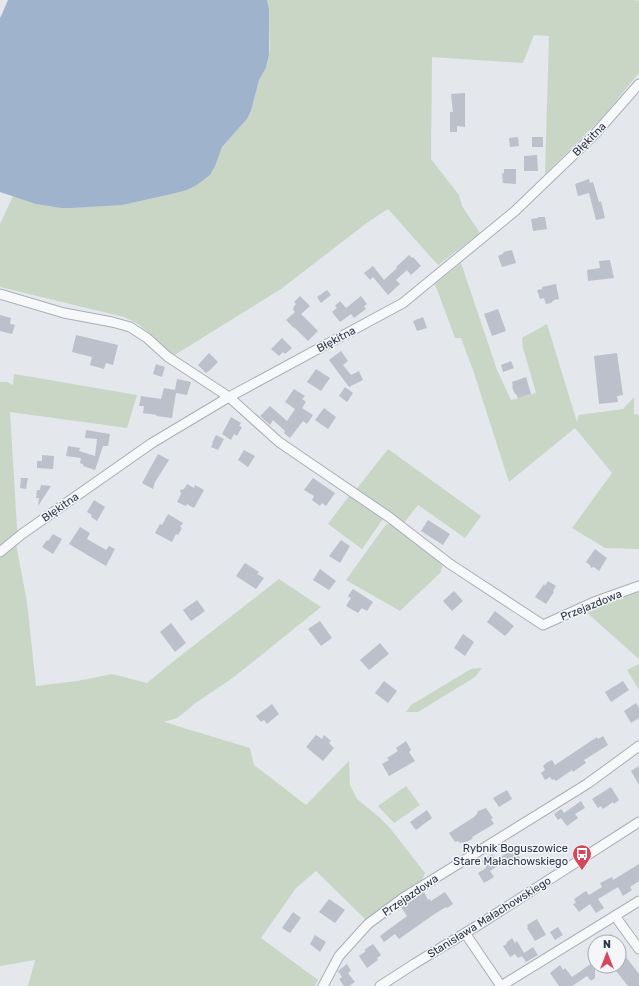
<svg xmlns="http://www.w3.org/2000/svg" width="639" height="986" font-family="Rubik,sans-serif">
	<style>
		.green { fill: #c9d6c5 }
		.water { fill: #9fb4cc }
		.building { fill: #bbc0ca }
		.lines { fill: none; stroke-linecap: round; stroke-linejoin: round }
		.minor-casing { stroke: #a9aeb7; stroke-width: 11 }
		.minor { stroke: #f7f8fa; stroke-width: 9 }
		.labels { text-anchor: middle; stroke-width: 3; stroke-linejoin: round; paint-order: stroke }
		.street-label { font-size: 11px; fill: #2b3445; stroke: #f4f6f9 }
		.poi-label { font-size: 11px; fill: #2b3445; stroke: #f4f6f9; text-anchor: end }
	</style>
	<rect width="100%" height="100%" fill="#e4e7ec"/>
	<path class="green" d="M267,0H634L639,1V73L601,119L545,174L549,36L534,35L523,63L432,57L431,159L459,195L462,206L480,233L438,265L388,209L368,222L281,289L173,356L151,335L138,324L124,317L0,287V224L13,196C33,203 50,208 71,208L136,202L172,194L187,190L197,185L210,175L222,147L247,119L251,111L259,80L266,68L268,61L270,48L269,23V9Z
		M461,263L497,370L511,400L536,393L523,348L522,338L547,324L577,422L579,415L623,409L634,397V414L639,415V549L605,548L572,528L612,473L575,428L509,482L473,370L461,338H455L435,284Z
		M14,374L137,395L127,428L10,412L17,528L18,532L0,547V382H7L13,385Z
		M388,449L481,516L465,538L418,505L403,524L355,491Z
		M349,496L383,519L362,549L328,524Z
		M387,524H392L443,564L442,568L440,573L400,611L346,580L384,527Z
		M16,544L27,602L36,686L77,681L112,674L147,683L170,664L279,579L321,607L234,677L194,704L185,712L177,718L164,722L250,748L254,765L306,805L349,761L350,785L357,799L379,817L390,828L425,873L422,880L367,921L316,871L296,888L261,938L318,980L315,986H28L35,960L0,966V557Z
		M639,588V659L585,611Z
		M639,664V690L627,670Z
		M482,668L475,677L418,712H406L411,705L471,669Z
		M406,786L420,805L394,823L378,806Z"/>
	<path class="water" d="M8,0H267L269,9V55L266,68L259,80L251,111L247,119L222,147L215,166L210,175L197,185L187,190L172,194L122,205L71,208H61L36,204L0,192V18L2,14Z"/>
	<path class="building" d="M465,93V127L457,126V132H450V112H453L451,94Z
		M518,137L519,146L510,147L509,138Z
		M532,137H543V147H532Z
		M537,155L538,171H524V156Z
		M504,169H516V184L503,183L502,174L504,173Z
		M589,179L590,183L593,182L599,202L601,201L605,218L596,220L589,193L578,196L575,184Z
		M538,217H545L547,229L533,231L531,219L538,218Z
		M512,250L516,263L502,267L498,256L504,253L503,252Z
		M409,255L412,258L413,257L421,266L411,275L407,270L396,280L400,284L388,295L373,277L370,280L364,273L373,266L384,280L397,268L396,267Z
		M610,260L614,278L588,281L587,270L600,268L599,261Z
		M556,284L559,299L554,300L551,303L546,304L544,298L540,299L537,290L542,289V287Z
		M327,290L331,295L321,303L317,297Z
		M300,296L310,306L301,314L318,331L308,341L294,327V328L286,320L295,312L293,310L294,309L293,308L296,304L294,302Z
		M361,296L367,304L364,306L366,309L354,318L351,314L340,322L332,312L337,308L335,306L340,301L346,308Z
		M498,309L506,331L492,336L484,314Z
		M0,315L11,318L10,324L15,325L12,334L0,331Z
		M423,317L427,328L417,331L413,321Z
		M76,335L118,345L113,365L106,363L104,369L90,365L92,357L72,352Z
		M282,338L292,348L285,354L283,352L279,356L271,349Z
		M341,351L348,361L343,365L351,375L359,371L363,380L349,387L329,360Z
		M209,353L218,362L210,370L206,373L198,365Z
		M617,353L623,395L617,396L618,402L599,404L594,356Z
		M511,361L514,368L503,372L501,365Z
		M156,364L165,367L162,377L153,374Z
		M316,369L330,378L321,391L307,382Z
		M526,377L531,394L518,398L516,394H515L512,387L513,386L512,382Z
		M177,379L191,382L187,395L176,393L172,418L156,416L157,415L143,413L144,406H139L141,396L161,399L164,388L175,390Z
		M345,387L353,393L347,402L339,396Z
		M294,389L305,396L302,399L306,402L302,408L313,415L307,424L303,421L290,438L284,433L285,431L273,420L270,425L260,416L270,406L287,421L295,409L285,402Z
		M324,408L336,417L328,429L315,420Z
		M231,417L241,423L239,426L242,427L237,436L234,434L231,440L222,434Z
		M86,430L110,434L108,446H103L95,470L83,466L84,465L80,463L81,458L66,456L68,446L80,448L79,451L95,456L97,439L85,438Z
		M216,435L224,439L218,450L211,447L213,443H212Z
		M244,450L255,456L248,467L238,460Z
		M158,454L169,460L155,482L153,489L142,483Z
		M42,455L54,456L53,469L37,468V461H42Z
		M21,478H28L26,489L20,488Z
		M313,478L335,493L326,506L322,503L320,506L312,500L314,496L304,490Z
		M187,484L194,488L195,485L204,490L194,508L187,504L186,506L177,502L181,494L180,490L184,489Z
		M41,485L51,486L38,506L39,498H36L37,490H40Z
		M94,500L105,507L97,521L91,517L92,515L87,512Z
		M168,514L183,523L180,527L182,528L178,535L176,534L172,542L155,533L160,524L162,525Z
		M428,520L450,534L443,545L421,531Z
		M80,527L90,533L87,539L106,550L109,546L115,549L106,566L69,544Z
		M53,534L62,539L53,554L42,547L47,540L48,541Z
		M341,540L350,546L340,563L329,556Z
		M595,549L607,558L599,571L594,567L591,568L590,565L586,562Z
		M245,563L259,572L257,574L264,578L256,589L236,576Z
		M320,569L336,581L329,590L313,580Z
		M548,581L556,586L553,591L554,592L546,604L535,597L544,584L545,586Z
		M353,589L373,602L367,611L362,608L358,613L346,606L351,598L348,596Z
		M454,591L463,601L452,611L443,601Z
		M197,600L205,611L191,621L183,610Z
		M495,611L514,626L505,636L487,622Z
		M320,621L332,638L321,646L308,629Z
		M171,623L186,643L175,652L160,632Z
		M463,634L474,642L465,656L454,648Z
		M380,643L389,654L369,670L360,660Z
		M384,681L397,691L388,703L375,693Z
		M623,681L629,690L611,702L605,692Z
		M636,703L639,708V718L631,723L624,711Z
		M272,704L279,714L267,724L264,720L261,722L256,716Z
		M316,735L322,739L324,735L331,741L329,743L334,748L323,761L306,747Z
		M603,736L608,745L584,760L586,763L573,772L572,770L556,781L554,779L552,780L550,777L545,780L541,773L545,770L543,766L546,763L552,760L555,765L597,737L598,739Z
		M406,741L411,750L409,752L415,761L389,776L382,764L389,760L387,758L398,751L396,748Z
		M639,766V785L631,771Z
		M611,787L619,800L614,804L613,802L603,809L601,806L598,808L592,799Z
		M507,790L512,799L499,807L493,798Z
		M581,801L585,808L575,814L578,818L567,826L561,818L558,820L554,814L561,809L564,813Z
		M486,808L493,818L491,819L494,824L472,837L473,838L467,842V841L463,844L462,842L460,843L458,841L455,842L449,833L474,817L477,814L478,811Z
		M427,810L432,818L416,830L410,822Z
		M514,848L521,860L509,867L507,863L504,865L499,858Z
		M492,854L499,865L490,871L494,877L484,883L478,873L486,868L482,861Z
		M639,864V881L630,887L632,890L623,896L618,887L598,899L604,908L596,913L590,904L579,912L573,904L576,903L574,899L586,891L589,895L602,887L600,883L612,877L613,880Z
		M424,892L428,900L430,899L431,901L445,892L453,904L447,908L446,907L433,915L399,939L395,934L384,942L380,936L407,916L401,907Z
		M329,899L345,910L335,923L319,912Z
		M293,912L301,918L290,933L282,928Z
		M537,919L546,935L535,941L527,928L528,927L527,925Z
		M558,927L563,935L555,940L550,932Z
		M611,934L617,942H598Z
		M315,935L326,942L320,952L310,944Z
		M512,938L515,943L517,941L524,953L533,947L538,955L526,962L522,956L518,958L515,954L510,957L503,946L507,944L506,943Z
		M373,944L381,955L377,958L378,960L367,968L359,956L366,951L364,950Z
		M626,957L639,974V986H628L612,966H619V962Z
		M595,961V978L591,981L587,976L572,986H559L550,973L560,965L563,970L565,968L572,977Z
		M347,964L351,971L348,973L355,982L349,986H344L339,979L342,977L338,971Z"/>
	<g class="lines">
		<g class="minor-casing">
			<path id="minor" d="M0,294L64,313L112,322L130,327L147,338L168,357L229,397L279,442L389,517L450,564L543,625L594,602L639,586
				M0,552L22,534L152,443L229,397L403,303L515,211L595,134L639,84
				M615,916L639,949
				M465,933L501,986
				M323,986L339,956L368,924L403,898L587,784L639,746
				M380,986L414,964L480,924L639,822
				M501,986L639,901"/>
		</g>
		<use href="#minor" class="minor"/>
	</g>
	<defs>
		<g id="bus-pin" transform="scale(1)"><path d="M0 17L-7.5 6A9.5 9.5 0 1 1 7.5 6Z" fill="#d1495b" stroke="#f4f6f9"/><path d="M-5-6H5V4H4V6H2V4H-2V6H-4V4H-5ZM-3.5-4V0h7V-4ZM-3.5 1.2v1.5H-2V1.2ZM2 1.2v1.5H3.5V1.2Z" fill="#fff"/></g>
	</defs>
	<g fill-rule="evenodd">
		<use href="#bus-pin" x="582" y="854"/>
	</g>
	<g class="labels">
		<g class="street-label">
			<text transform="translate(589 139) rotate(-45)" y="4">Błękitna</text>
			<text transform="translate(336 339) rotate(-28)" y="4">Błękitna</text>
			<text transform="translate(60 507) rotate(-35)" y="4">Błękitna</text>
			<text transform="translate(591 605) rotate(-22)" y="4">Przejazdowa</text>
			<text transform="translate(410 895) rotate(-34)" y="4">Przejazdowa</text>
			<text transform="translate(489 917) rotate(-32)" y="4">Stanisława Małachowskiego</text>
		</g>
		<g class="poi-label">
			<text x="568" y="852">Rybnik Boguszowice<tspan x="568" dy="13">Stare Małachowskiego</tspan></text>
		</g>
	</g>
	<g transform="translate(607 954)"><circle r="19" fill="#f4f6f9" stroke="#a4a8b1"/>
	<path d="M0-3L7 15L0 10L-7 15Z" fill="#d1495b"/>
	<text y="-6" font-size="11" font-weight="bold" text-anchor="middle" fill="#2b3445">N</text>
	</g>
</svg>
